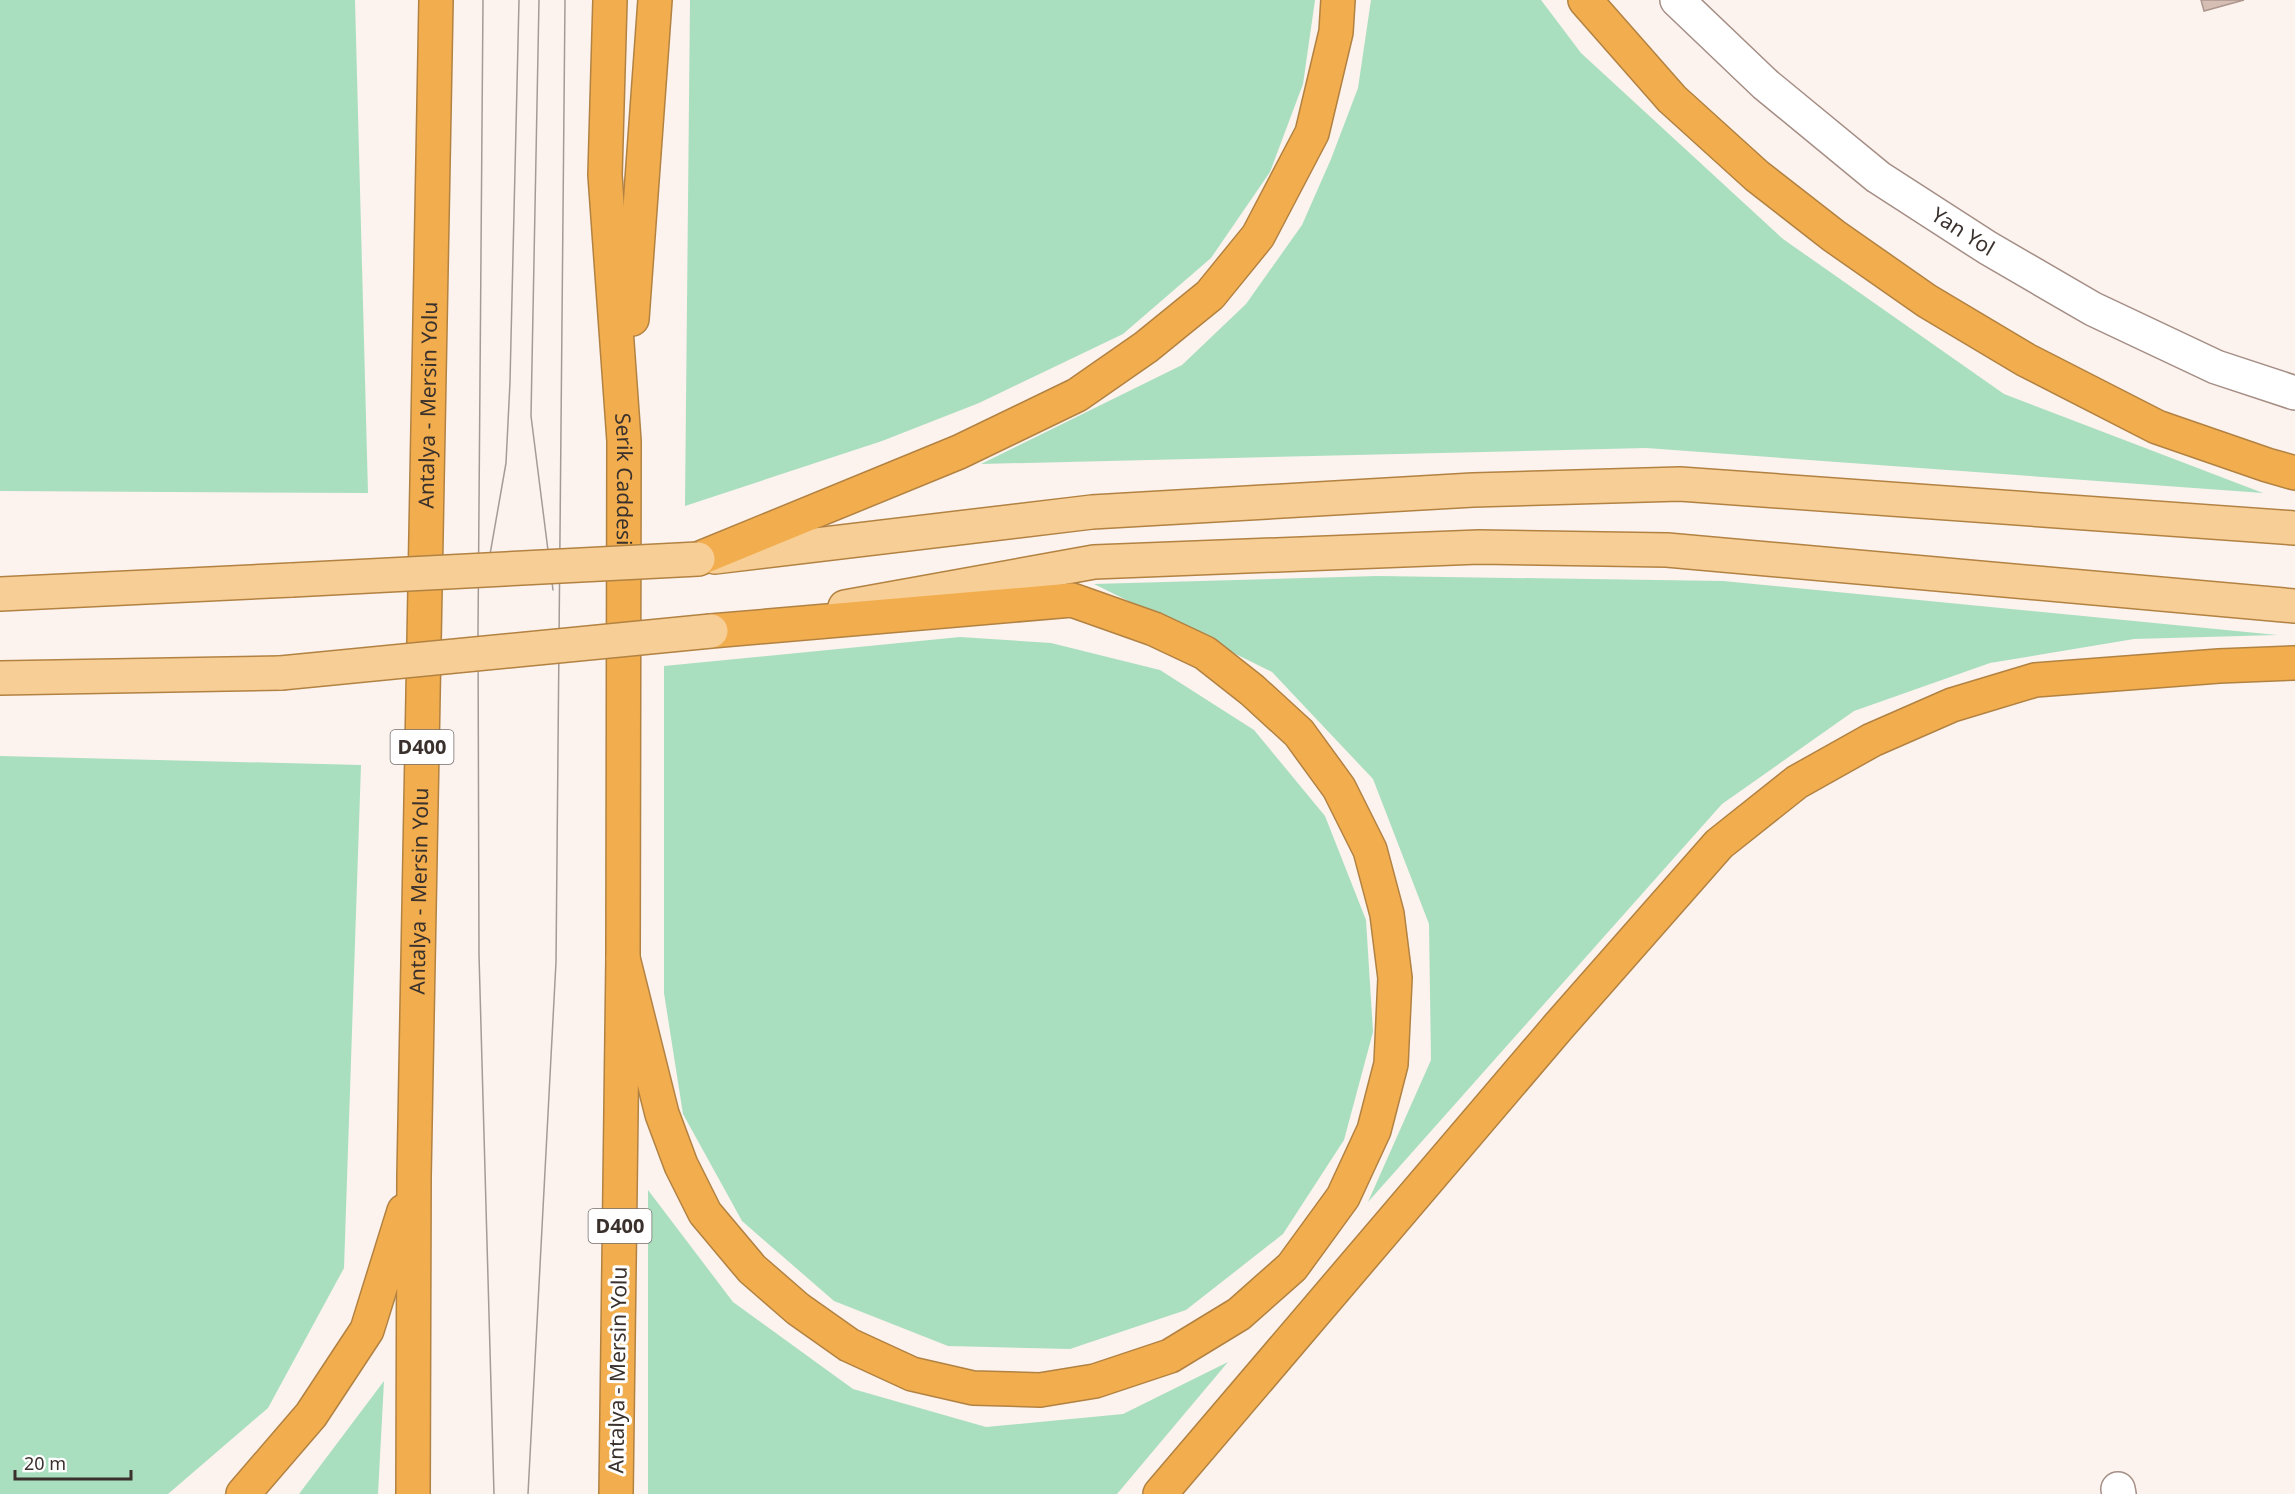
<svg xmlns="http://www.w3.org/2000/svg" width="2295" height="1494" font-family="'Noto Sans',sans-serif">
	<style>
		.green { fill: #a9dfbf }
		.building { fill: #d6beb5; stroke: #ad968d; stroke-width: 1.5 }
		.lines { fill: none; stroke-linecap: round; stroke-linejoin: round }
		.minor-casing { stroke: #a48e85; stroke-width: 36 }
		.major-casing { stroke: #b28242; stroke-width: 36 }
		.highway-casing { stroke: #b28242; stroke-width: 36 }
		.minor { stroke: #fff; stroke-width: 33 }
		.major { stroke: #f7ce95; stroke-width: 33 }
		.highway { stroke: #f2ae4e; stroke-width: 33 }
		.tram { stroke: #a49b97; stroke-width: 1.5 }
		.major-bridge-casing { stroke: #b28242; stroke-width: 36; stroke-linecap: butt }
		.major-bridge { stroke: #f7ce95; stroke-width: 33 }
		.labels { text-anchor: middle; stroke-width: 6; stroke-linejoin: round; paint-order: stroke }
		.shield { fill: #fff; stroke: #756f6c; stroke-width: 1.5 }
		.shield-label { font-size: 20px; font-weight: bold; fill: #3a312d }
		.street-label { font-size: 21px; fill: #3a312d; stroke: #fff }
	</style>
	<rect width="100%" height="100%" fill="#fcf2ee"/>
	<path class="green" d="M0,0H355L368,493L0,491Z
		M690,0H1315L1303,84L1270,172L1211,258L1123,334L979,403L882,441L685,506Z
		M1371,0H1541L1581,53L1783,239L2004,394L2263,493L1646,448L981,464L1182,365L1246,304L1302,225L1331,159L1358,88Z
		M1378,576L1723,581L2277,635L2134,639L1990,663L1854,711L1722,804L1368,1202L1431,1060L1429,924L1373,779L1272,672L1094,584Z
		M960,637L1051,643L1160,670L1254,730L1325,816L1366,920L1373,1032L1344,1140L1283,1234L1186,1310L1070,1349L948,1346L834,1301L742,1221L683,1114L664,993V666Z
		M0,756L361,765L344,1268L268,1408L168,1494H0Z
		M648,1190L733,1302L853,1389L986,1427L1123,1414L1228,1362L1117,1494H648Z
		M384,1381L378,1494H299Z"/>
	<path class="building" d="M2201,0H2244L2204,11Z"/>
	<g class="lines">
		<g class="minor-casing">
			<g id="minor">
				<path id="s1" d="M1677,0L1765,84L1878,177L1988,248L2093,309L2216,367L2295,393"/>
				<path d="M2118,1489L2119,1494"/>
			</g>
		</g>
		<g class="major-casing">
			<path id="major" d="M715,557L1092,512L1473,490L1680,484L2295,528
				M0,594L292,580
				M845,607L1094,562L1479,547L1667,550L2295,606
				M0,678L281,673"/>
		</g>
		<g class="highway-casing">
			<g id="highway">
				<path id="s2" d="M610,0L605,175L624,441L623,958L616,1494"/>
				<path d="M1585,0L1672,99L1757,176L1834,236L1927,301L2026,360L2157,427L2267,465L2295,473"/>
				<path d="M632,319L655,0"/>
				<path d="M698,559L959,452L1077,395L1146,347L1210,295L1258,236L1312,133L1336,32L1338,0"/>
				<path d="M623,958L662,1114L681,1165L705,1213L752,1269L798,1309L849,1345L912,1374L973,1388L1040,1390L1095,1381L1170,1356L1239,1314L1292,1267L1343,1197L1374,1130L1391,1064L1395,978L1387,914L1370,850L1339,788L1299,733L1252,690L1205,653L1154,629L1072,600L711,631"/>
				<path d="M243,1494L311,1415L367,1330L404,1211"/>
				<path id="s3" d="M413,1494L414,1177L436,0"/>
				<path d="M1160,1494L1558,1027L1719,844L1797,782L1872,740L1952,705L2035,680L2219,666L2295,663"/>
			</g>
		</g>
		<use href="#minor" class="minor"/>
		<use href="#major" class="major"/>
		<use href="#highway" class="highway"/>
		<path class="tram" d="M483,0L478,633L479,955L494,1494
			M539,0L531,416L553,590
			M485,583L506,463L510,382L519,0
			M528,1494L556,962L565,0"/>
		<g class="major-bridge-casing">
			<path id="major-bridge" d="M292,580L698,559
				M281,673L711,631"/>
		</g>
		<use href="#major-bridge" class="major-bridge"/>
	</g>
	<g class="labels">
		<g class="shield">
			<rect x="390.5" y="730" width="63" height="34" rx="4.5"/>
			<rect x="588.5" y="1209" width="63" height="34" rx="4.5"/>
		</g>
		<g class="shield-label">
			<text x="422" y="754">D400</text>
			<text x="620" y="1233">D400</text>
		</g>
		<g class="street-label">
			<text dy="7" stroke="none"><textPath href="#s1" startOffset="369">Yan Yol</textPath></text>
			<text dy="7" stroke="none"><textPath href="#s3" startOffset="1089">Antalya - Mersin Yolu</textPath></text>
			<text dy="7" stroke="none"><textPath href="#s2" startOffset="480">Serik Caddesi</textPath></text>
			<text dy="7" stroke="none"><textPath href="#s3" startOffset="603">Antalya - Mersin Yolu</textPath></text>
			<text transform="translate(618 1370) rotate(-89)" y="7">Antalya - Mersin Yolu</text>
		</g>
	</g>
	<path d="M15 1470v9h116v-9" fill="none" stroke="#3a312d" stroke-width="3"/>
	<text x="24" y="1470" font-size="18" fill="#3a312d" stroke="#ffffff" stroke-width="4.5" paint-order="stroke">20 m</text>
</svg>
